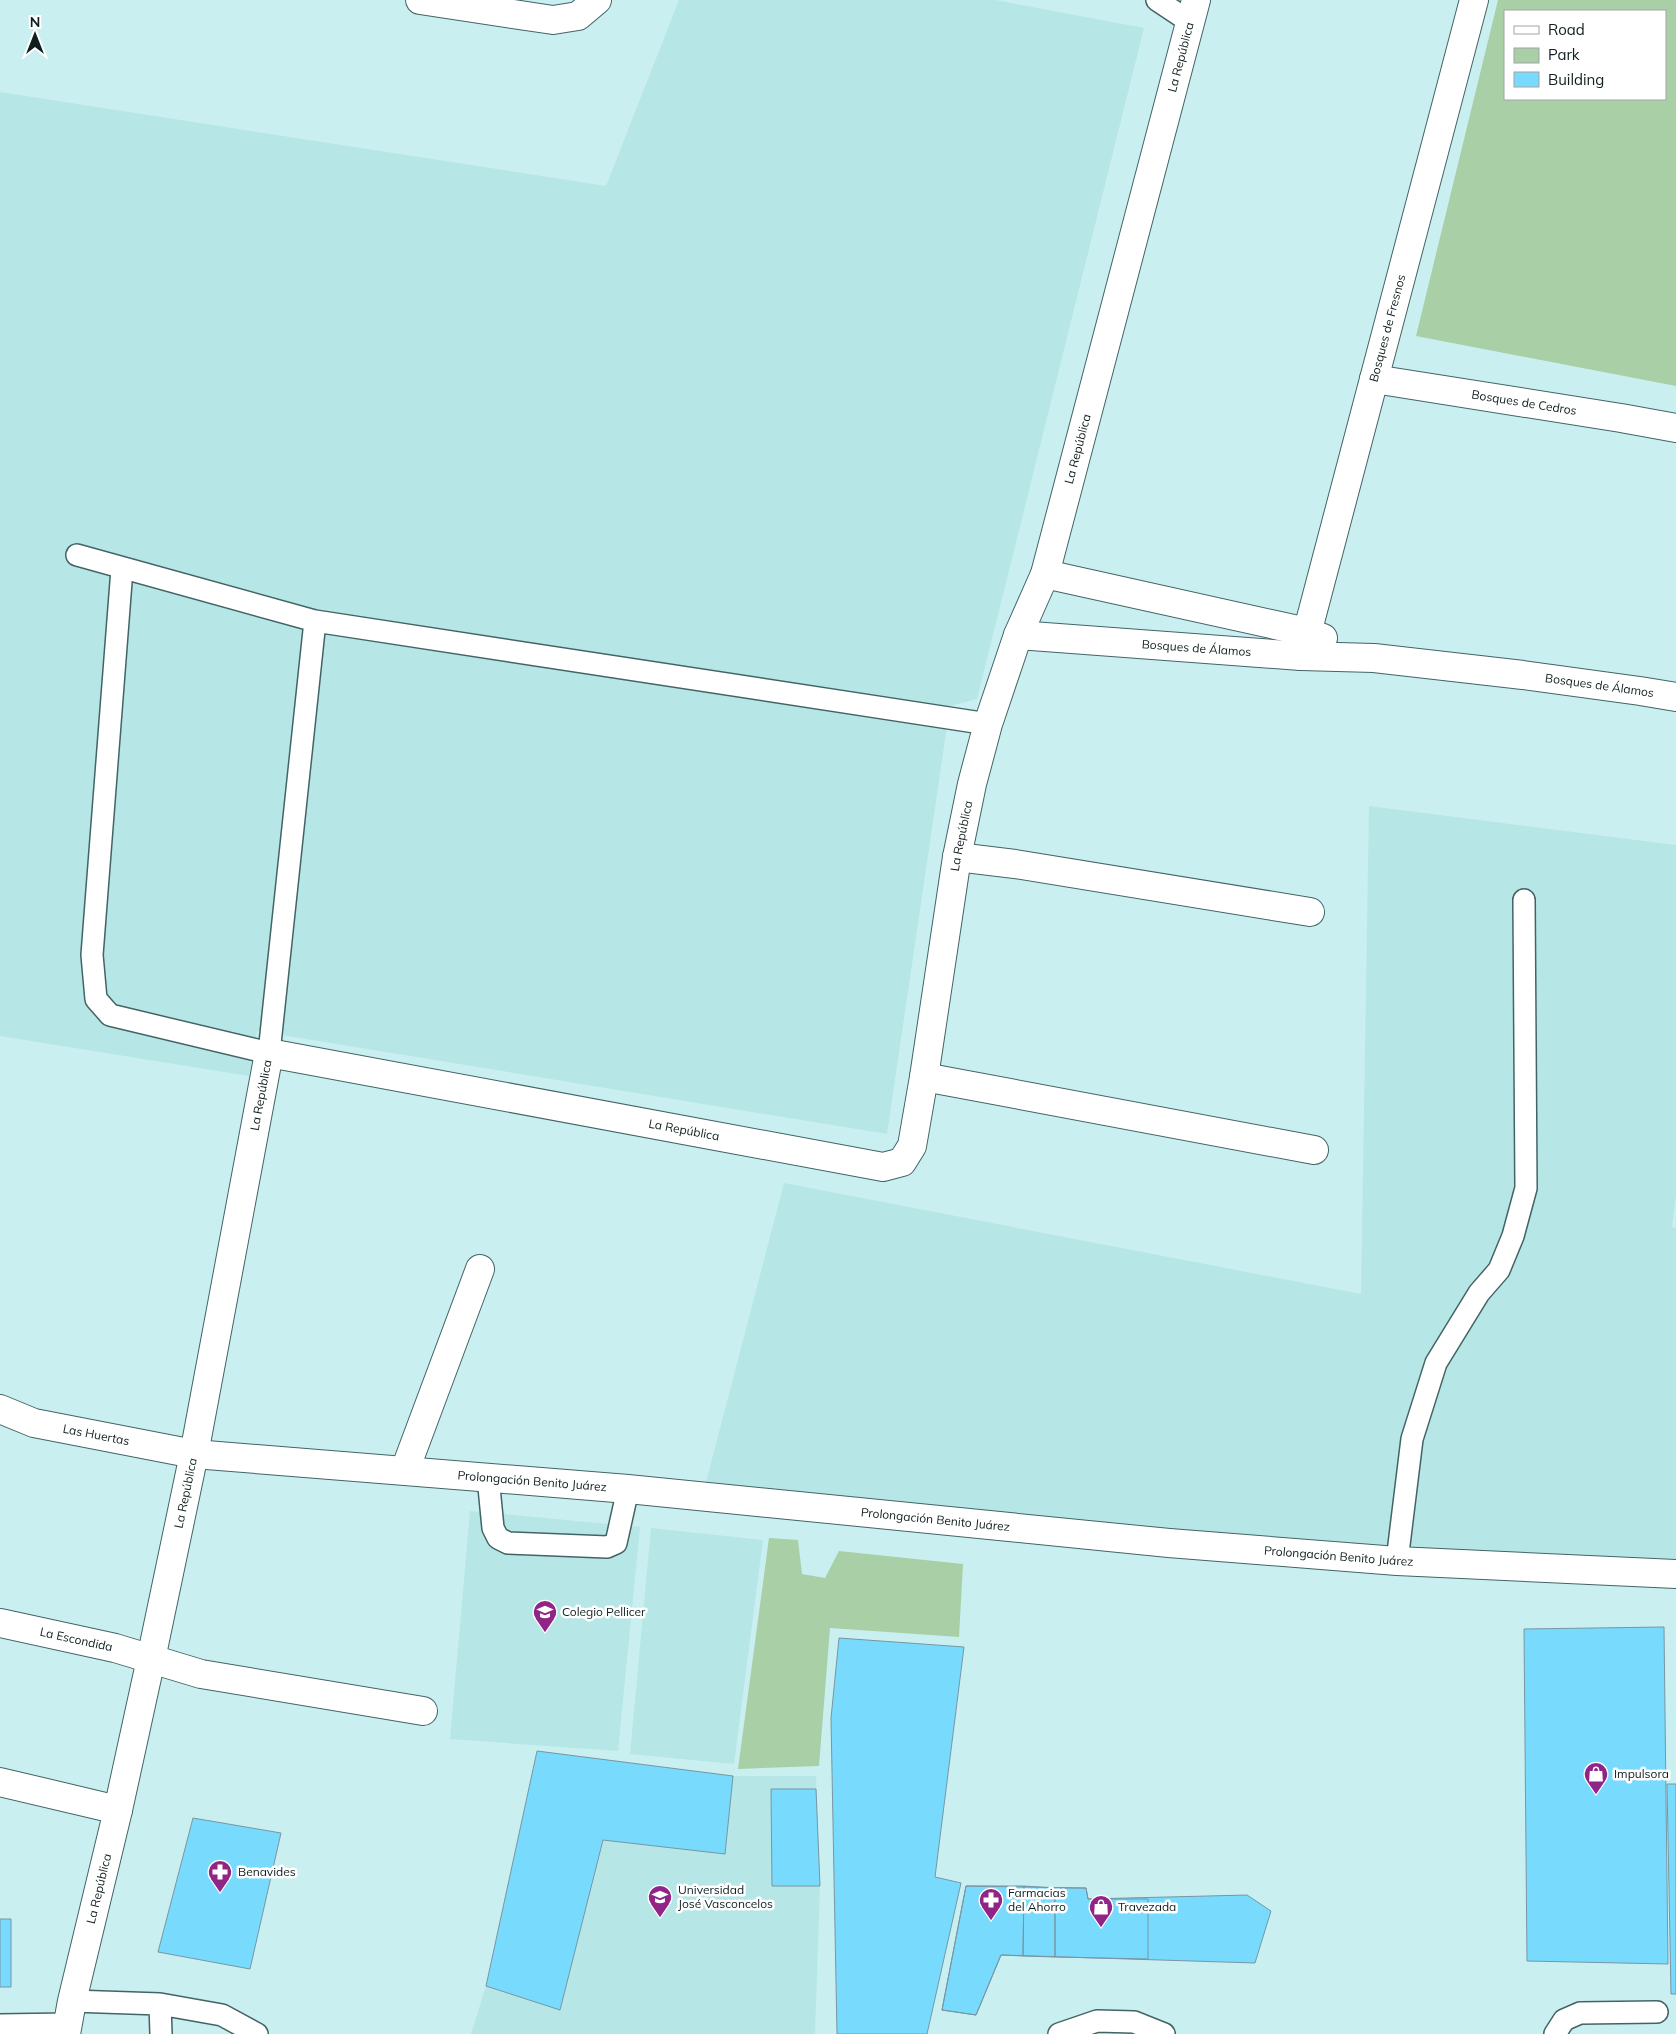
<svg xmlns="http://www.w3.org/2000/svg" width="1676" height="2034" font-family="Mulish,sans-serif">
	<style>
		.built { fill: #b6e6e6 }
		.green { fill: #a9cfa6; fill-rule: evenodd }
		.building { fill: #78dafd; stroke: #7896a3 }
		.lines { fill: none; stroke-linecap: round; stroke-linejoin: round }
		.lane-casing { stroke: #436465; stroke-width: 24 }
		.street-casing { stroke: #436465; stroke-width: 30 }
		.lane { stroke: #fff; stroke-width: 21 }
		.street { stroke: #fff; stroke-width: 28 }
		.labels { text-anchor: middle; stroke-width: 5; stroke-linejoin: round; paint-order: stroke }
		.street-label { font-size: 12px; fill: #101e1f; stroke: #fff }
		.poi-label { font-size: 12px; fill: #101e1f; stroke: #fff; text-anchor: start }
	</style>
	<rect width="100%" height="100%" fill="#caeff0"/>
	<path class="built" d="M679,0H995L1144,28L977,699L950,706L887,1134L257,1031L249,1076L0,1036V92L606,186Z
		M1369,806L1676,845V1193L1672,1227L1676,1228V1562L1433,1556L705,1486L784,1183L1361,1294Z
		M470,1511L640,1527L618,1751L450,1739Z
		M651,1528L763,1540L734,1764L630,1754Z
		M537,1751L733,1776H816L820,1886L815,2034H471L486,1986Z"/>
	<path class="green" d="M1498,0H1676V386L1416,336ZM1665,11V99H1505V11Z
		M769,1538L798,1540L802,1574L825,1578L839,1551L963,1564L959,1637L830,1628L819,1766L738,1769Z"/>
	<path class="building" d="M1664,1627L1668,1964L1527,1961L1524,1629Z
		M839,1638L964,1647L935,1877L961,1883L927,2034H837L831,1718Z
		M537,1751L733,1776L725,1854L603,1840L560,2010L486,1986Z
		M1667,1784H1676V1994H1671Z
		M771,1789H816L820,1886H772Z
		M193,1818L281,1833L250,1969L158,1952Z
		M966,1886L1086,1888L1088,1899L1247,1895L1271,1911L1255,1963L1001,1955L976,2015L942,2010Z
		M966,1886H1024L1023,1956L1001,1955L976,2015L942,2010Z
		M1024,1886L1055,1888V1957L1023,1956Z
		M1055,1888H1086L1088,1899H1148V1959L1055,1957Z
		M0,1919H11V1987H0Z"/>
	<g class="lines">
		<g class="lane-casing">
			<path id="lane" d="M1157,0L1190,22
				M77,555L315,621L269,1053L110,1015L96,999L92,955L122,569
				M315,621L988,724
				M488,1477L493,1528L498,1538L508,1543L607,1547L616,1543L628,1489
				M1397,1561L1412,1439L1436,1363L1479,1293L1499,1270L1513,1236L1526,1188L1524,900
				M72,2001L160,2004L222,2015L257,2034
				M160,2004L161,2034
				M0,2025L68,2024
				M1059,2034L1097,2021L1134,2022L1164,2034
				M1555,2034L1564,2020L1580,2013L1657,2012"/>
		</g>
		<g class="street-casing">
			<g id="street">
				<path d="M420,0L553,20L578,16L597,0"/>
				<path id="s1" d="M1374,379L1621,418L1676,428"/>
				<path d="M1045,574L1307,632L1323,638"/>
				<path id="s2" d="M1018,635L1301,656L1374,658L1523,675L1640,691L1676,697"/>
				<path id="s3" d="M1301,656L1474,0"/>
				<path d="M957,857L1015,864L1310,912"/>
				<path d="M924,1077L1314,1150"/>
				<path id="s4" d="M0,1409L34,1423L194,1454L628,1489L1169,1543L1397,1561L1676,1574"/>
				<path d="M405,1470L480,1269"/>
				<path id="s5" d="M0,1623L115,1648L201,1674L423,1711"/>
				<path d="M0,1782L118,1810"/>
				<path id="s6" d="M66,2034L72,2001L118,1810L151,1659L194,1454L269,1053L883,1167L902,1162L912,1146L924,1077L957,857L972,784L988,724L1018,635L1045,574L1196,0"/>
			</g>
		</g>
		<use href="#lane" class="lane"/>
		<use href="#street" class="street"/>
	</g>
	<defs>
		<g id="school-pin" transform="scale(1.25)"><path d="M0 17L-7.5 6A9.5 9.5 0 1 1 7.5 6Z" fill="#902487" stroke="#fff"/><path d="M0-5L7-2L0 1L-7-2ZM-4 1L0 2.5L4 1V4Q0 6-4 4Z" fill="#fff"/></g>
		<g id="shop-pin" transform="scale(1.25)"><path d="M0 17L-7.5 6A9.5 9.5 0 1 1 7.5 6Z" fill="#902487" stroke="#fff"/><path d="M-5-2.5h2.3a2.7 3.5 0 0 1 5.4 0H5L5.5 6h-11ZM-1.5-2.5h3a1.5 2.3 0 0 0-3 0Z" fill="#fff"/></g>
		<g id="pharmacy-pin" transform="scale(1.25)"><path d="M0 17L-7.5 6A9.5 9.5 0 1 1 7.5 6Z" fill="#902487" stroke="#fff"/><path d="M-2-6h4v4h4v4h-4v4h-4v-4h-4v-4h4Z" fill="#fff"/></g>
		<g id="university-pin" transform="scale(1.25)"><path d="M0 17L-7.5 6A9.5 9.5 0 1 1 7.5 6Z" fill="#902487" stroke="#fff"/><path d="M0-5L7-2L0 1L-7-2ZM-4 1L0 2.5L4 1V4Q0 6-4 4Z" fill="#fff"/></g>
	</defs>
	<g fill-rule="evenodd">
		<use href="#school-pin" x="545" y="1612"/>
		<use href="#shop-pin" x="1596" y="1774"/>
		<use href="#pharmacy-pin" x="220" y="1872"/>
		<use href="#university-pin" x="660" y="1897"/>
		<use href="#pharmacy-pin" x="991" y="1900"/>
		<use href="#shop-pin" x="1101" y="1907"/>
	</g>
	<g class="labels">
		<g class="street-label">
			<text dy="4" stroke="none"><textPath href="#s6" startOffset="2789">La República</textPath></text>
			<text dy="4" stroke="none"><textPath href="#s3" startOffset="339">Bosques de Fresnos</textPath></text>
			<text dy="4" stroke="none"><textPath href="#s1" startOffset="152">Bosques de Cedros</textPath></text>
			<text dy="4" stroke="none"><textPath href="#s6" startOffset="2384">La República</textPath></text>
			<text dy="4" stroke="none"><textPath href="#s2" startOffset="179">Bosques de Álamos</textPath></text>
			<text dy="4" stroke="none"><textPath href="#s2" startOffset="584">Bosques de Álamos</textPath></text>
			<text dy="4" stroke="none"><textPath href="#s6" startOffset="1979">La República</textPath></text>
			<text dy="4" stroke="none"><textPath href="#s6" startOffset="959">La República</textPath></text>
			<text dy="4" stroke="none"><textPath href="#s6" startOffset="1424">La República</textPath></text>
			<text dy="4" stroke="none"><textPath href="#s4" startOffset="100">Las Huertas</textPath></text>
			<text dy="4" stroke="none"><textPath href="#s4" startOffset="539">Prolongación Benito Juárez</textPath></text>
			<text dy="4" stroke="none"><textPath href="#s6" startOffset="554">La República</textPath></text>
			<text dy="4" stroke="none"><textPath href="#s4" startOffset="944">Prolongación Benito Juárez</textPath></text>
			<text dy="4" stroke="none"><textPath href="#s4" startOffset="1349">Prolongación Benito Juárez</textPath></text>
			<text dy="4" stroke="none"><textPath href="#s5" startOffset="78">La Escondida</textPath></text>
			<text dy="4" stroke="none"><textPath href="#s6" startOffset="149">La República</textPath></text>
		</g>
		<g class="poi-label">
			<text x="562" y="1616">Colegio Pellicer</text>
			<text x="1614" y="1778">Impulsora</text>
			<text x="238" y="1876">Benavides</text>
			<text x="678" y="1894">Universidad<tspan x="678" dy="14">José Vasconcelos</tspan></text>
			<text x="1008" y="1897">Farmacias<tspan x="1008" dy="14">del Ahorro</tspan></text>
			<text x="1118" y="1911">Travezada</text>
		</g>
	</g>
	<rect x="1504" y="10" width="162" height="90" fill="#ffffff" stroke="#9fa5a5"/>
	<rect x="1514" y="26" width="25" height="8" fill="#ffffff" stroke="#9fa5a5"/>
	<text x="1548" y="35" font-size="15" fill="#101e1f">Road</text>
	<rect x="1514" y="48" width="25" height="15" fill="#a9cfa6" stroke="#9fa5a5"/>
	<text x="1548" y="60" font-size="15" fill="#101e1f">Park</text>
	<rect x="1514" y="72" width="25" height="15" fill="#78dafd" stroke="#9fa5a5"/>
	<text x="1548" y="85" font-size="15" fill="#101e1f">Building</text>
	<g transform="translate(35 35)" stroke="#ffffff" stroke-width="4" paint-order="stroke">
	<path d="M0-4L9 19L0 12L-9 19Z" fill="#101e1f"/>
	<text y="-8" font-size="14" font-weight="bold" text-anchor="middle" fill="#101e1f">N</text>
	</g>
</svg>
